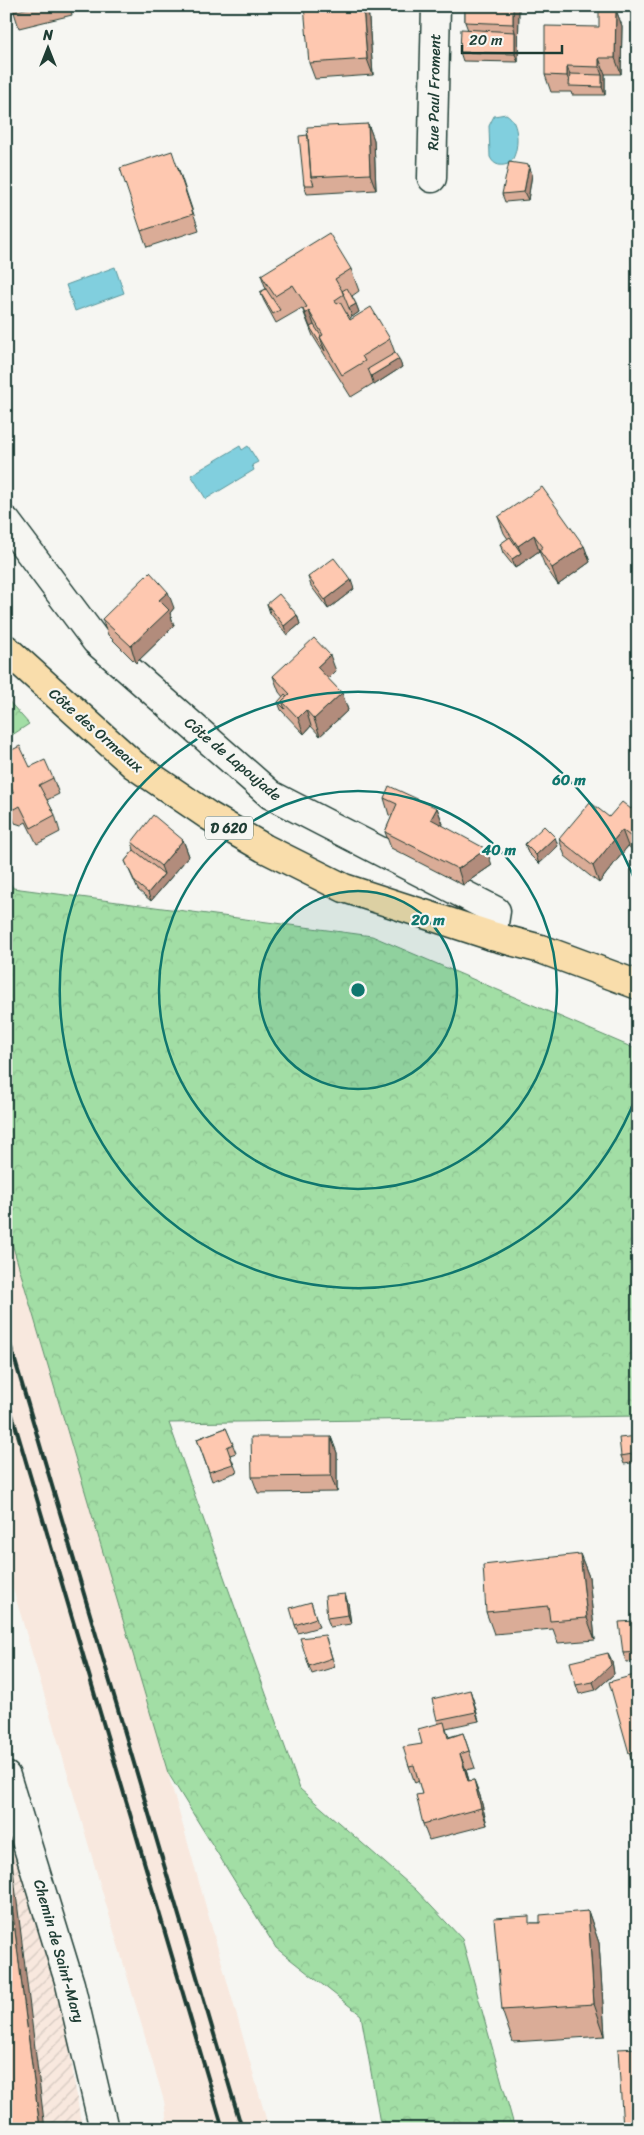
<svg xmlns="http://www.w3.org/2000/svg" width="644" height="2135" font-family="Sriracha,sans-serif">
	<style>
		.built { fill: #f8e8de }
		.industrial { fill: url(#industrial-furrows) }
		.forest { fill: url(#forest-crowns); stroke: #608e6c }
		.water { fill: #81cfde; stroke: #5a959a }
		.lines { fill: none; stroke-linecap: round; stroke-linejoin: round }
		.minor-casing { stroke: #1f3d34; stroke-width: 31 }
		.primary-casing { stroke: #1f3d34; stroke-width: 31 }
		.minor { stroke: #f6f6f2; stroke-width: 28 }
		.primary { stroke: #f9ddab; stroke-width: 28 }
		.rail { stroke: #1f3d34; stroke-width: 4 }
		.wall { fill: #daac97; stroke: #1f3d34 }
		.shaded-wall { fill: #b28c7b; stroke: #1f3d34 }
		.building { fill: #fec8b0; stroke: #1f3d34 }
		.ring { fill: none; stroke: #0f766e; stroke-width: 2.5 }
		.labels { text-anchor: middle; stroke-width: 4.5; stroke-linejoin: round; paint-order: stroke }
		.shield { fill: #f6f6f2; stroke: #60746d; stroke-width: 1 }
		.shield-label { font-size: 14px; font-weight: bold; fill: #1f3d34 }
		.street-label { font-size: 15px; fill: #1f3d34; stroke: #f6f6f2 }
		.centre { fill: #0f766e; stroke: #f6f6f2; stroke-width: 2.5 }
		.ring-label { font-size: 15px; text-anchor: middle; font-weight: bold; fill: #0f766e; stroke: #f6f6f2; stroke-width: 4.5; stroke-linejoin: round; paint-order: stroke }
	</style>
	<defs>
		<pattern id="industrial-furrows" width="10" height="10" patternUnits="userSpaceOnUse" patternTransform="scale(1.25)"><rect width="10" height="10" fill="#f8e8de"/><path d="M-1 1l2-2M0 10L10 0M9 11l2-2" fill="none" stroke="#d4c8bf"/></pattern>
		<pattern id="forest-crowns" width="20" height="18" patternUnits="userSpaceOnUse" patternTransform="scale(1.25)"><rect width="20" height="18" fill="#a2dea5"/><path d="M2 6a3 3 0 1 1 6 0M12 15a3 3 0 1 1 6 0" fill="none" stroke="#8bbf8f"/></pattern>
	</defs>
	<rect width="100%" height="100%" fill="#f6f6f2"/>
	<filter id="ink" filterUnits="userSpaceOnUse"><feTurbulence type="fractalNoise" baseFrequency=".02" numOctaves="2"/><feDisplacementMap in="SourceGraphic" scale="10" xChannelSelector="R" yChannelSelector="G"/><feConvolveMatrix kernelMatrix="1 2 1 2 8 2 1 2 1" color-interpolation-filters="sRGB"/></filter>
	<g filter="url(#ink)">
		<path class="built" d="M6,1223L168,1773L269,2129H168L164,2101L6,1565Z"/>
		<path class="industrial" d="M6,1831H11L63,2009L82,2129H6Z"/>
		<path class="forest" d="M6,698L29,724L6,739Z
			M6,875L13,888L372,936L638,1050V1416L169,1423L300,1789L416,1890L462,1939L515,2129H381L361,2015L276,1948L168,1773L6,1223Z"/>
		<path class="water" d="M506,114C520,121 520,152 510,163C502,167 494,166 490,157L489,126L494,116Z
			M115,267L124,293L75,311L66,285Z
			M240,446L242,450L248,446L258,462L252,465L254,470L206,499L191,475Z"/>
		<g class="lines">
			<g class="minor-casing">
				<path id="minor" d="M432,178L436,6
					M6,521L96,641L271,795L496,911L492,936
					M6,1776L70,1984L104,2129"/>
			</g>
			<g class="primary-casing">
				<path id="primary" d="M6,649L134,765L209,816L264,848L344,888L492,936L541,949L638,985"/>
			</g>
			<use href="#minor" class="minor"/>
			<use href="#primary" class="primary"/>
			<path class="rail" d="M6,1330L242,2129
				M6,1394L223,2129"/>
		</g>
		<path class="wall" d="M12,6H70L72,15L19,28Z
			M368,6L373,75L315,79L309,63Z
			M465,6H519L518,62L463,61L460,52L468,30L465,22Z
			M616,10L622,26L621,74H605V95H572L571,92H551L545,75L599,27Z
			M368,124L374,140L376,190L307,194L304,185L308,135Z
			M178,167L199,230L147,247L141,231Z
			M532,174L528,200L505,202L502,194Z
			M351,269L359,291L352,296L356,304L359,312L350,318V320L390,339L395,353L402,367L374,385V383L351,397L313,336L302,308L276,323L264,301L260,292L266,289L261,275Z
			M498,517L584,546L590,562L558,585L545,566L539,551L515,568L503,553L500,544L508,539L504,533Z
			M308,577L354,589L328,609L311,586Z
			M267,604L297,615L300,624L287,635L270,613Z
			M174,608L170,613L174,626L136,663L108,635L102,619Z
			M336,671L328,679L342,693L348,710L320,736L311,726L304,734L281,710L278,702L283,697L279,692L273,676Z
			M6,753L30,767L53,778L59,794L47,800L55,815L60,832L37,844L26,822L21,825L15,823L6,802L12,794L6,782Z
			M384,798L437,808L443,824L442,825L492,865L463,885L391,848L385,832L392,816L389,815Z
			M638,806V854L628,846L599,883L565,856L559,839L609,817L631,809Z
			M183,840L189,856L151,901L138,890L125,861L134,850L132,842Z
			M525,844L558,846L539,864L528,853Z
			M226,1428L236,1453L230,1455L237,1472L212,1481L197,1439Z
			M638,1436V1462L624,1464L621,1456Z
			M331,1437L337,1453V1492L258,1493L252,1477Z
			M580,1554L589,1577L595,1640L558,1643L553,1629L494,1634L486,1612Z
			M311,1602L319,1627L298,1633L295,1625Z
			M348,1603L351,1624L330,1627L327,1618Z
			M635,1621L638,1627V1661L626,1662L623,1653Z
			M325,1635L335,1667L312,1674L309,1666Z
			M608,1653L612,1661L614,1674L596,1690L579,1694L576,1685Z
			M638,1674V1769H635L629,1753Z
			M473,1699L479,1721L446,1728L449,1737L463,1733L475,1768L466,1770L469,1781L474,1780L480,1796L487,1825L429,1840L423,1824L422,1794L419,1781L415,1783L409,1766L422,1744L438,1723L437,1720Z
			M588,1911L599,1943L605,2036L513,2042L502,2010L531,1923H540Z"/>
		<path class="shaded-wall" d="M363,6H368L373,75L367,59Z
			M513,6H519L518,62L515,54V32L513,24Z
			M616,10L622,26L621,74L615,58Z
			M599,58L605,74V95L602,87V75L599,67Z
			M567,66L573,83L571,86L567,76Z
			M368,124L374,140L376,190L370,174Z
			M529,165L532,174L528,200L524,192Z
			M356,304L359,312L352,317L349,308Z
			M309,311L317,333L310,327L305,314Z
			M399,359L402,367L374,385L371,376Z
			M534,535L539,551L515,568L512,559L521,553L518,546Z
			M584,546L590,562L558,585L552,568Z
			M351,580L354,589L328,609L325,600Z
			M168,592L174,608L170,613L174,626L136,663L131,646L159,600Z
			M297,615L300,624L287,635L284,626Z
			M330,655L336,671L323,684L317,667Z
			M342,693L348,710L320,736L314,719Z
			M306,710L311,726L304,734L298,718Z
			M437,808L443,824L437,836L431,819Z
			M622,830L628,846L599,883L593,866Z
			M555,837L558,846L539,864L536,855Z
			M183,840L189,856L151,901L148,893L164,874L161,866Z
			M486,849L492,865L463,885L458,869Z
			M331,1437L337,1453V1492L331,1476Z
			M580,1554L589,1577L595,1640L587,1618Z
			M345,1594L348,1603L351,1624L348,1615Z
			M635,1621L638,1627V1642Z
			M608,1653L612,1661L614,1674L596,1690L593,1682Z
			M470,1690L473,1699L479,1721L476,1712Z
			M460,1754L466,1770L474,1797L468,1781Z
			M474,1780L480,1796L487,1825L481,1808Z
			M6,1835L10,1845L45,2129H40L6,1860Z
			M588,1911L599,1943L605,2036L594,2004Z"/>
		<path class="building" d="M12,6H36L13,12Z
			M304,6H363L367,59L309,63Z
			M465,6H513V24L465,22Z
			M599,10H616L615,58H599V67L567,66V76L545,75V26L599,27Z
			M461,29L515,32V54L460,52Z
			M570,74L602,75V87L569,86Z
			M368,124L370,174L311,177L307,127Z
			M308,135L311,177L314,185H304L299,136Z
			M172,151L193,214L141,231L120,168Z
			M509,162L529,165L524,192L502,194Z
			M329,233L351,269L335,279L344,294L335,300L337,304L340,302L350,320L371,307L390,339L362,356L365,361L342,375L320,337L323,335L309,311L305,314L303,309L307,307L293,285L275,296L261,275Z
			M347,288L356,304L349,308L342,291Z
			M266,289L280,310L273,314L260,292Z
			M314,325L321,336L320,337L325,351L310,327Z
			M395,353L399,359L371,376L368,369Z
			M542,487L584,546L552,568L539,550L543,547L534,535L518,546L498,517Z
			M510,537L521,553L512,559L500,544Z
			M334,558L351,580L325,600L308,577Z
			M150,572L168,592L159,600L169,610L131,646L102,619Z
			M279,594L297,615L284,626L267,604Z
			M314,638L330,655L317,667L342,693L314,719L306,710L298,718L282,701L290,694L273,676Z
			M285,694L287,696L282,701L285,709L278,702Z
			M20,746L30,767L45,760L53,778L39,785L55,815L31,828L20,806L15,809L9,807L6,802L8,796L14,793L6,778V753Z
			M389,786L437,808L431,819L486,849L458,869L385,832L397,804L384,798Z
			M590,802L609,817L622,802L631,809L635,803L638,806V842L622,830L593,866L559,839Z
			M153,815L183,840L161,866L132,842Z
			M544,826L555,837L536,855L525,844Z
			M134,850L164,874L148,893L135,882L125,861Z
			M226,1428L233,1444L227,1447L233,1464L209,1472L197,1439Z
			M638,1436V1453L621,1456L619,1438Z
			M251,1437H331V1476L252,1477Z
			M580,1554L587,1618L550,1621L548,1606L486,1612L483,1565Z
			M345,1594L348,1615L327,1618L325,1596Z
			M311,1602L316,1618L295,1625L290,1608Z
			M635,1621L638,1642V1652L623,1653L619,1622Z
			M325,1635L332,1658L309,1666L300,1638Z
			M608,1653L611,1665L593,1682L576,1685L570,1662Z
			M638,1674V1751L629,1753L609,1682Z
			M470,1690L476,1712L437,1720L432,1699Z
			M444,1722L448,1738L463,1733L469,1751L460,1754L468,1781L474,1780L481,1808L423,1824L416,1795L422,1794L414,1765L409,1766L403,1747L422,1744L418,1729Z
			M6,1860L40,2129H6Z
			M588,1911L594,2004L502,2010L494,1918L529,1916V1923H540V1915Z
			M638,2048V2129H623L618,2049Z"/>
	</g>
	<circle cx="358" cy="990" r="99" fill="#0f766e" fill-opacity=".12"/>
	<g class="ring">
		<circle cx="358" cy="990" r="99"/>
		<circle cx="358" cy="990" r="199"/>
		<path d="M637 1094A298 298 0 1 1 637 886"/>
	</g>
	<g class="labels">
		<rect class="shield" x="205" y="816.5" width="48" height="23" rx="4"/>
		<g class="shield-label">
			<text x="229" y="833">D 620</text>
		</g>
		<g class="street-label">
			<text transform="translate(434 92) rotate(-89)" y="5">Rue Paul Froment</text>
			<text transform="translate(96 730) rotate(41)" y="5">Côte des Ormeaux</text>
			<text transform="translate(233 759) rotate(40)" y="5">Côte de Lapoujade</text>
			<text transform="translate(59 1951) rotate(74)" y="5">Chemin de Saint-Mary</text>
		</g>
	</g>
	<circle cx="358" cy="990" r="8" class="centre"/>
	<g class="ring-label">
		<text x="569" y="785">60 m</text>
		<text x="499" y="855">40 m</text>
		<text x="428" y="925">20 m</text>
	</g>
	<rect width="644" height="2135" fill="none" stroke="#f6f6f2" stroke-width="25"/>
	<rect x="12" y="12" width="619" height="2110" fill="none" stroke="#1f3d34" stroke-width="2" filter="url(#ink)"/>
	<g transform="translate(48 48)" stroke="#f6f6f2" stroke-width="4" paint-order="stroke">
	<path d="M0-4L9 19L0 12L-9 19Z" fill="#1f3d34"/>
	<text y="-8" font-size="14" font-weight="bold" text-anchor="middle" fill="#1f3d34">N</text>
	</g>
	<path d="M462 45v8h100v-8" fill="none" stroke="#1f3d34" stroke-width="2.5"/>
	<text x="469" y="45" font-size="15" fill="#1f3d34" stroke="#f6f6f2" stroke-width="4" paint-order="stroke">20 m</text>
</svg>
